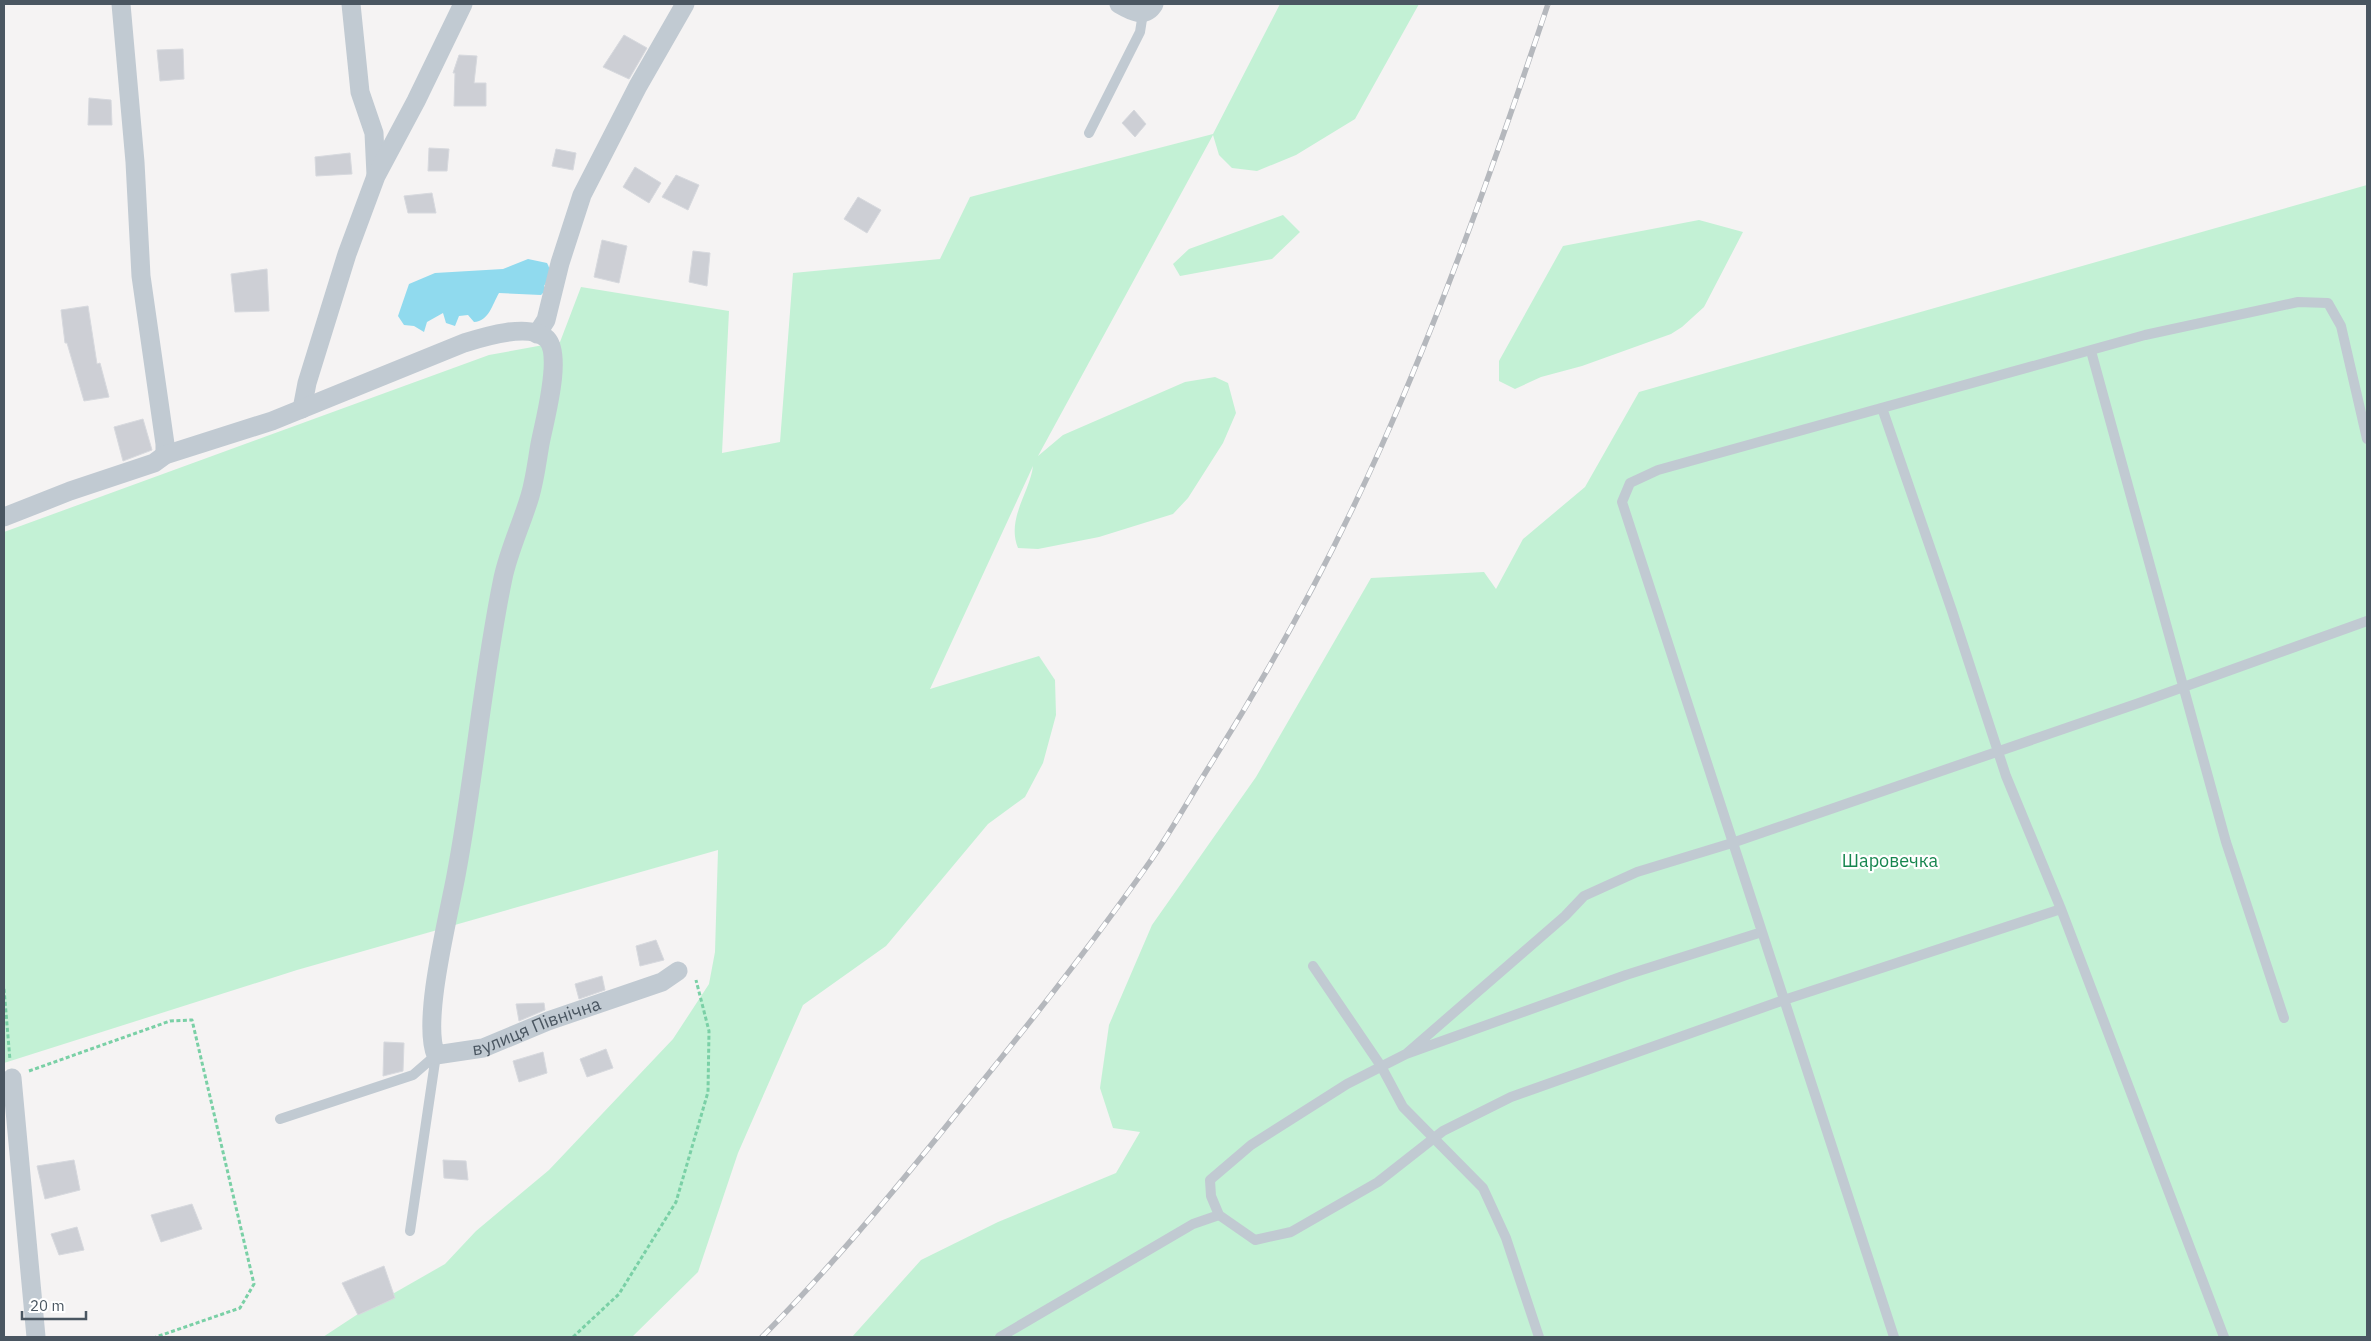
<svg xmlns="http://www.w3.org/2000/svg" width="2371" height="1341" font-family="'IBM Plex Sans',sans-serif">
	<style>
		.green { fill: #c3f1d5 }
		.water { fill: #90daee }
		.building { fill: #cdcfd5; stroke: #d7d9de }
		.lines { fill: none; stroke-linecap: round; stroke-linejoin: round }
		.path { stroke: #7ad0a6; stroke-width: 3; stroke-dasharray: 4 2.5; stroke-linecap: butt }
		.lane { stroke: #c1cad2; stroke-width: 10 }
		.street { stroke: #c1cad2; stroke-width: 19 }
		.rail-casing { stroke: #b5b8bd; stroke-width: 5.5 }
		.rail { stroke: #fff; stroke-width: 4; stroke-dasharray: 11; stroke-linecap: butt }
		.labels { text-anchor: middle; stroke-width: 4.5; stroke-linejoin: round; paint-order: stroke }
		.park-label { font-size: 18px; fill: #17864f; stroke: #fff }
		.street-label { font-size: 18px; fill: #4a5661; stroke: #fff }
	</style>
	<rect width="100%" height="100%" fill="#f5f3f3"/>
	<path class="green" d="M1280,4H1419L1355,119L1296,155L1257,171L1232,168L1219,155L1213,135L1038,456L1063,435L1185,382L1215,377L1228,383L1236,413L1223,443L1188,498L1173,514L1099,537L1038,549L1018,548C1006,519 1030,492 1033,466L930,689L1039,656L1055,680L1056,715L1043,763L1025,797L988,824L886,946L803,1005L738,1153L698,1272L632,1337H323L361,1312L445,1264L476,1231L549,1170L673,1039L709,984L715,952L718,850L297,970L4,1063V532L489,355L560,342L581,287L729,311L722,453L780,442L793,273L940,259L970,197L1213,134Z
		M2367,185V1337H852L921,1260L998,1222L1116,1173L1140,1132L1113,1128L1100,1088L1109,1025L1152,925L1256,777L1371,578L1484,572L1496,589L1523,539L1585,487L1639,392Z
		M1283,215L1300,232L1272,259L1180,276L1173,264L1189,249Z
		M1699,220L1743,232L1704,307L1682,327L1671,334L1582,366L1541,377L1515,389L1499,381V361L1563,246Z"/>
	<path class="water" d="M528,259L547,263C552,272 550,277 544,286L547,289L541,295L499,293C492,305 489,321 474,322L468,315L459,316L455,326L446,323L443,313L427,322L424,332L414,326L404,325L398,316L409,284L435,273L503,269Z"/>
	<path class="building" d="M624,35L647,48L629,79L603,67Z
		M183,49L184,79L160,81L157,50Z
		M459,55L477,56L474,83H486V106H454L455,73H453Z
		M89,98L111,100L112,125H88Z
		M1134,110L1146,124L1135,137L1122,123Z
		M429,148L449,149L447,171H428Z
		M556,149L576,153L573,170L552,166Z
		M350,153L352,174L316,176L315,157Z
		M635,167L661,183L649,203L623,187Z
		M676,175L699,185L688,210L662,197Z
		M432,193L436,213H408L404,196Z
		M858,197L881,210L867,233L844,219Z
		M602,240L627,246L619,283L594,277Z
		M693,251L710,253L707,286L689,282Z
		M267,269L269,311L235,312L231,274Z
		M88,306L97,364L100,363L109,397L84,401L67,343H65L61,310Z
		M143,419L152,450L123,461L114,427Z
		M656,940L664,960L640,966L636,946Z
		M602,976L605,990L579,999L575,984Z
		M544,1003L545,1010L519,1021L516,1004Z
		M384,1042L404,1043L403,1071L383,1076Z
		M606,1049L613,1068L587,1077L580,1059Z
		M543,1052L547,1073L519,1082L513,1061Z
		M74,1160L80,1190L45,1199L37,1166Z
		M443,1160L466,1161L468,1180L444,1178Z
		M192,1204L202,1229L161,1242L151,1215Z
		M77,1227L84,1250L59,1255L51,1234Z
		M384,1266L395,1298L358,1315L342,1283Z"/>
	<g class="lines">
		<path class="path" d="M4,989L10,1060
			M29,1071L170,1021L192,1020L254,1284L240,1308L156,1337
			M573,1337L619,1294L676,1202L708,1092L709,1031L696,980"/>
		<path class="lane" d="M1089,133L1140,32L1143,13
			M2091,351L2226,842L2284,1018
			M1882,408L1952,611L2006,776L2061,909L2224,1337
			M1313,966L1381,1066L1403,1107L1483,1188L1506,1238L1539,1337
			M1406,1054L1565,916L1584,896L1637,872L1732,843L2139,703L2367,621
			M280,1119L413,1075L436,1055
			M1219,1215L1211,1196L1210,1180L1251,1145L1347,1084L1406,1054L1626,975L1762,932
			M410,1231L436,1055
			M1000,1337L1193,1224L1219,1215L1255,1240L1291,1232L1378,1182L1443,1131L1511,1097L1784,1000L2061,909
			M1894,1337L1622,502L1630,483L1658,470L2145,335L2298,302L2328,303L2341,326L2367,439"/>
		<g class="street">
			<path d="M121,4L135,162L141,276L165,444V455"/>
			<path d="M351,4L360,92L374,133L376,175"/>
			<path d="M1119,4C1131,11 1145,19 1154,4"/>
			<path d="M537,334L546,320L560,263L582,195L638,86L685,4"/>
			<path d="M302,409L307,383L347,254L376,176L416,101L463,4"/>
			<path id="s1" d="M4,517L70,491L154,463L165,455L272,421L464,343C483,337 530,322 547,339C563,356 544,422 540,444C537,461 535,479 530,496C522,523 509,550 503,578C483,674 475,773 457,870C450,911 421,1021 436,1055L483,1048L548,1021L662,982L678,971"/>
			<path d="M12,1078L36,1337"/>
		</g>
		<g class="rail-casing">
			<path id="rail" d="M762,1337C839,1259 909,1173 977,1088C1037,1014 1095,940 1149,863C1170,833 1188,801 1207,770C1272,667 1333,555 1382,445C1446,301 1498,153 1548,4"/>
		</g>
		<use href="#rail" class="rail"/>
	</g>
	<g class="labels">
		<g class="park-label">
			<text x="1890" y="867">Шаровечка</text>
		</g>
		<g class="street-label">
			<text dy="6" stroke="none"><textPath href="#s1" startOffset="1414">вулиця Північна</textPath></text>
		</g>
	</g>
	<rect width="2371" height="1341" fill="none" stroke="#4a5661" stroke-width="10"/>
	<path d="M22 1311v8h64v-8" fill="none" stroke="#4a5661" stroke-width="2.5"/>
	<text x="30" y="1311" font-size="15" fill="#4a5661" stroke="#ffffff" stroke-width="4" paint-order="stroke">20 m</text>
</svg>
